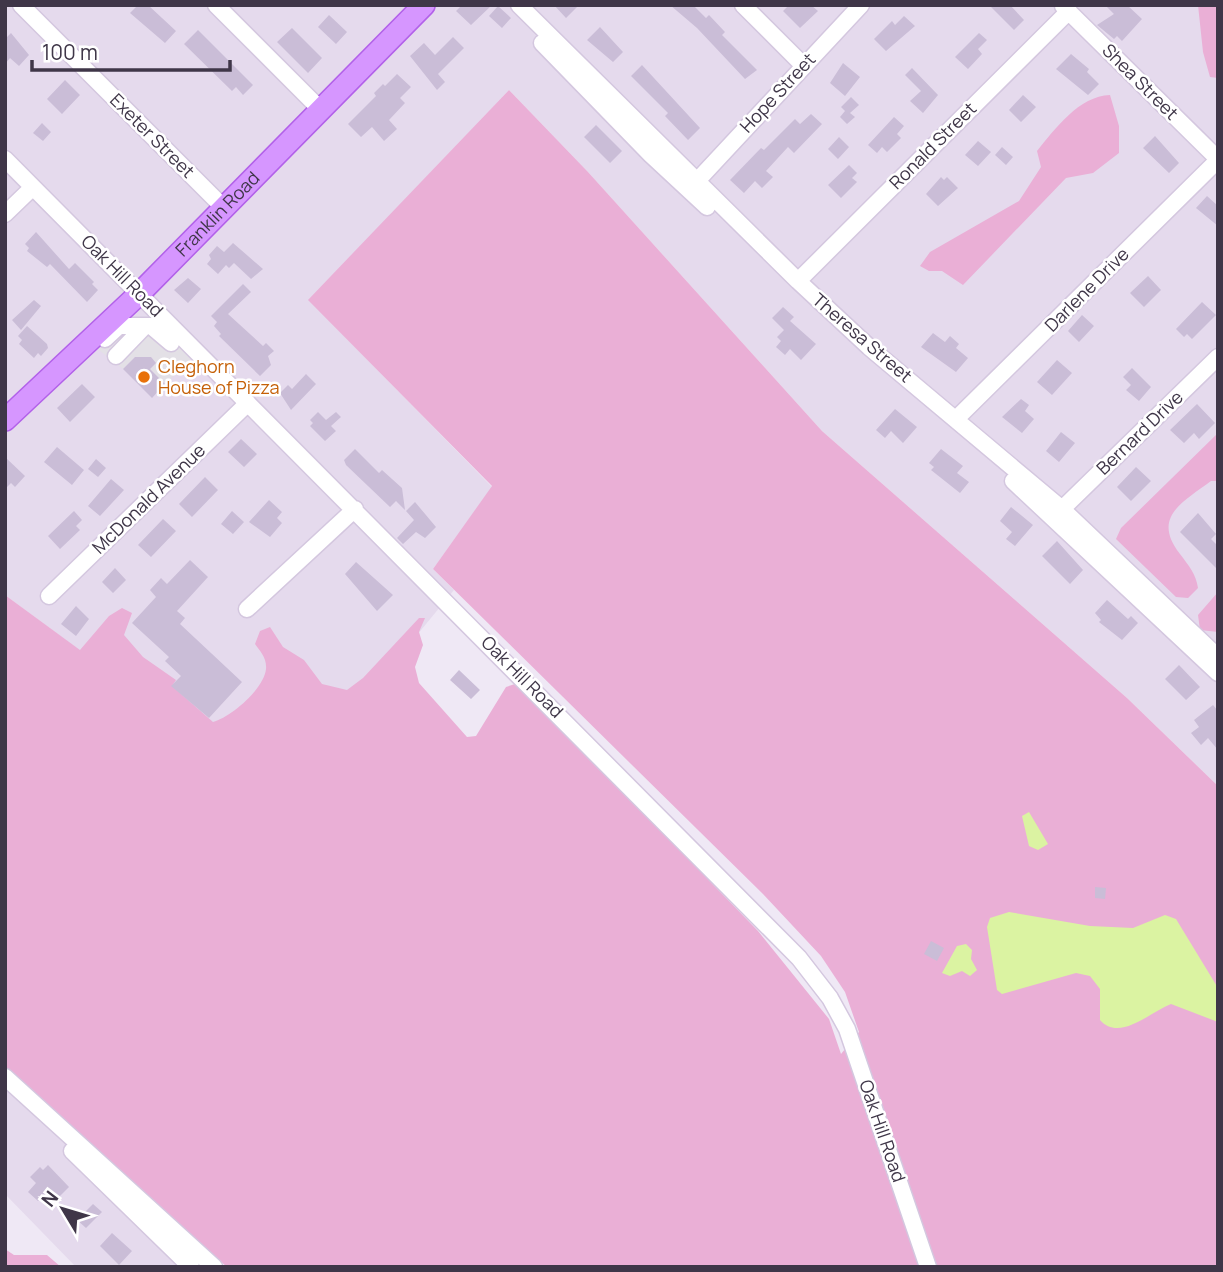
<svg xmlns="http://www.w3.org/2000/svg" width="1223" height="1272" font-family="Manrope,sans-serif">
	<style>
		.residential { fill: #e5daed }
		.green { fill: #eaafd6 }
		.parking { fill: #e3e0e6 }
		.water { fill: #dbf3a2 }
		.building { fill: #cabdd7 }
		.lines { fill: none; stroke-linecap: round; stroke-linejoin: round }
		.minor-casing { stroke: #d4c7df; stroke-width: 19 }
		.major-casing { stroke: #b261e9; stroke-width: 24 }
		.minor { stroke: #fff; stroke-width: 16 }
		.major { stroke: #d696ff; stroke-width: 21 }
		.food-dot { fill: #e8710a; stroke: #fff; stroke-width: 2.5 }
		.labels { text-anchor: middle; stroke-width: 5; stroke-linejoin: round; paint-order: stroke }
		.street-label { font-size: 18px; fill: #3f3648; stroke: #fff }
		.food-label { font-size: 18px; fill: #c56008; stroke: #fff; text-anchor: start }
	</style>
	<rect width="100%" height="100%" fill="#efe8f5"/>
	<path class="residential" d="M5,5H1218V786L1127,698L822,431L588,172L509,90L309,300L492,487L433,569L454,590L352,714L186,729L5,595Z
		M5,1073L203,1267H76L5,1194Z"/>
	<path class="green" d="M1198,5H1218V78L1210,77L1203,52Z
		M509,90L588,172L822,431L1127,698L1218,786V1267H227L5,1069V595L80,650L109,616L122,608L132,613L124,635L143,657L176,680L172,686L213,722C231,717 264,689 266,669C267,658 260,651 255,644L260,631L270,627L283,647L304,660L322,684L347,690L363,678L419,618H425L419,632L423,645L415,667L419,683L467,737L476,736L506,687L518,683L758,931L829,1019L841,1054L859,1032L845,992L821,956L763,894L433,569L492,486L308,300Z
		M1110,95L1119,126V153L1093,173L1066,178L963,285L942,271H929L920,266L930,252L1019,201L1041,167L1037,151C1055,129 1079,96 1110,95Z
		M1218,433V481H1211C1183,502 1151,517 1180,554C1189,566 1196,574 1198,588L1188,598L1176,597L1116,539L1121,528Z
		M1218,592V632L1200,630L1198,615Z
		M5,1249L14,1255H47L61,1267H5Z"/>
	<path class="parking" d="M130,317H149L194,356L165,384L150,369L156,363L151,357L147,360L135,357L123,369L94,346Z"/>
	<path class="water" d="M1029,812L1048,844L1038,850L1029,846L1022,816Z
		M1009,912L1090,926L1133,928L1165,915L1176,919L1218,988V1022L1171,1004C1149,1013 1119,1042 1100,1020V989L1090,976L1076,973L1002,994L997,990L987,927L990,918Z
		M966,944L972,950L971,959L977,970L970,976L962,971L950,976L942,973L957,946Z"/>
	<path class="building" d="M138,5H148L176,31L165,43L130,13Z
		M462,5H492L471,25L456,11Z
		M554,5H579L566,18Z
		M670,5H693L706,18L709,15L725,32L722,35L757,70L745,79L697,28Z
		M789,5H811L818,11L800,28L783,11Z
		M989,5H1010L1024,20L1014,30Z
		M1105,5H1127L1142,19L1122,41L1117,36L1114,39L1097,25L1114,14Z
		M498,6L511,18L502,28L489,16Z
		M329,15L347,32L336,44L318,27Z
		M904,16L915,26L886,51L874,39L892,21L895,25Z
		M600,27L623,52L613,62L587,40Z
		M292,28L322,58L308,73L277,42Z
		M198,30L253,85L243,95L236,87L232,91L184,44Z
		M11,33L29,55L19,66L10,58L5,64V39Z
		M979,33L987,40L978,49L982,54L968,69L955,57Z
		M453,37L464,48L438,74L445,82L437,90L410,56L424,43L435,55Z
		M1071,54L1089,69L1087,72L1099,84L1088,95L1056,69Z
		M843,63L860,77L845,96L830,83Z
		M642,65L700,128L688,140L665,116L668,113L631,76Z
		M912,68L938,95L923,113L910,101L921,91L905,75Z
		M397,74L411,87L400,98L405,103L389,120L397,129L384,141L372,127L361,137L348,124L376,96L374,93L383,84L385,86Z
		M65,80L80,95L62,114L47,99Z
		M1023,95L1036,107L1021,122L1009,110Z
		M851,97L859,105L850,113L855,117L847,124L840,117L845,111L841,107Z
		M811,114L822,124L794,153L788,147L766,171L773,177L762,188L755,181L744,193L730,180L761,148L764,150L795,119L800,124Z
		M894,117L904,126L897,134L901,138L887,152L882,147L877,153L868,145Z
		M42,123L51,132L43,141L33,133Z
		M596,125L622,151L610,163L584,137Z
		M1155,136L1179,163L1169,173L1143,148Z
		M839,137L849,147L838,159L828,149Z
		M978,141L991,152L978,166L965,155Z
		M1002,147L1013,157L1006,165L995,155Z
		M849,165L857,173L852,178L857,182L841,198L828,185Z
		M941,177L944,180L947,177L958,188L938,206L926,194Z
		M1207,196L1218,206V226L1196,208Z
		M36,232L69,269L75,263L94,282L92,284L98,290L87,302L50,264L47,267L27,251L29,248L25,244Z
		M233,243L263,269L251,279L234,263L229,268L226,265L218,274L207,264L211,259L209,255L217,246L224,252Z
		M1148,276L1161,290L1144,307L1130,293Z
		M188,278L201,289L188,303L174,290Z
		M243,284L251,292L228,314L263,346L266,343L274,351L268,356L271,365L260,376L219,336L221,334L214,326L217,322L211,316Z
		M34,300L41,306L21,330L12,320Z
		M1202,302L1216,315L1192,339L1187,334L1184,337L1176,329Z
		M783,307L794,317L790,321L816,344L801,360L790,349L785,355L776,347L781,341L777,337L784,330L772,318Z
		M1082,315L1094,326L1079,342L1068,331Z
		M27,326L47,344L48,348L41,356L38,353L34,358L19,344L22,340L18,336Z
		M933,333L945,342L950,336L959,344L956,348L968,358L956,372L921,347Z
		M135,357H151L156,363L150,369L165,384L152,398L123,369Z
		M1057,360L1072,373L1052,395L1037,382Z
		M1132,368L1151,387L1139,401L1126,390L1131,385L1123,377Z
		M306,374L316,384L291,410L280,393L288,385L292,389Z
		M82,384L95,397L70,422L57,408Z
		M1021,399L1029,405L1025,411L1034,419L1022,433L1002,417Z
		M1197,404L1215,423L1199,439L1194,433L1184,443L1170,430Z
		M895,409L917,427L903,443L891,431L885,438L876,430Z
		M318,412L326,420L336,412L341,417L331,426L336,431L325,441L310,426L313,423L310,420Z
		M1061,432L1075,443L1059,462L1046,451Z
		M241,439L257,454L244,467L228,452Z
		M57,447L84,470L72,485L44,462Z
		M355,449L379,473L382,470L402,488L405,510L396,501L390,507L346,465L344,460Z
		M941,449L963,466L957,473L969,482L960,493L931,470L934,467L929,463Z
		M5,457L25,476L15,487L11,483L5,489Z
		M96,459L106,468L98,477L88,469Z
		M1136,467L1151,481L1131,501L1117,487Z
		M205,477L218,490L192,517L179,504Z
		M111,479L124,490L100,516L88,506Z
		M269,500L282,512L277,518L282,523L270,537L249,522Z
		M415,502L436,527L425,538L416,532L403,544L397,538L414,520L406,511Z
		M1011,507L1033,525L1015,546L1006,539L1012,532L1000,521Z
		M74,511L82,520L76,526L80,530L60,549L48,536Z
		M232,511L244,522L233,534L221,524Z
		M1198,513L1216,534L1211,539L1218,546V570L1180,532Z
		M163,519L176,531L151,557L138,545Z
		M1057,541L1083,570L1070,584L1042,556Z
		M190,560L208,577L177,611L185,618L180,624L242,682L209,718L171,686L181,676L165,661L169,657L132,623L156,597L150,590L161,578L167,584Z
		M356,562L393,595L377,611L345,574Z
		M115,568L126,580L113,593L102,582Z
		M1107,600L1128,619L1131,616L1138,623L1122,640L1099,622L1101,620L1095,613Z
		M76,606L89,619L76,636L61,624Z
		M1179,665L1200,687L1186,700L1165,679Z
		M459,670L480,690L471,699L450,680Z
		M1213,705L1218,711V750L1208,738L1201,745L1191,733L1199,727L1194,720Z
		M1095,887L1106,888L1105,899L1095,898Z
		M931,941L944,948L937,961L924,954Z
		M48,1165L69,1187L50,1206L41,1198L38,1201L28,1192L36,1183L30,1177L40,1167L43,1170Z
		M93,1204L102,1212L86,1228L77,1220Z
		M112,1233L132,1251L119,1265L100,1246Z"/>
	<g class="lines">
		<g class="minor-casing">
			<path id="minor" d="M21,5L223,207
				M216,5L319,108
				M519,5L798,281L869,347L1062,509L1218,657
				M743,5L803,65
				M1063,6L1218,159
				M542,43L651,155L707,207
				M5,159L799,958L830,998L847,1029L928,1267
				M696,182L861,5
				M5,214L32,188
				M798,281L1069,11
				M105,339L119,326H151L171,343
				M116,356L145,326
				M956,419L1218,160
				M1013,481L1218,673
				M1062,509L1218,357
				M49,596L248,403
				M247,609L355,509
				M5,1077L214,1267
				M72,1151L191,1267"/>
		</g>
		<g class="major-casing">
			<g id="major">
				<path id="s1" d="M5,420L140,293L424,5"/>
			</g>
		</g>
		<use href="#minor" class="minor"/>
		<use href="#major" class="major"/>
	</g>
	<circle class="food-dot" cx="144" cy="377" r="7"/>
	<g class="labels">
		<g class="street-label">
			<text transform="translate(1140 82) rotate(45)" y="6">Shea Street</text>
			<text transform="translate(778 93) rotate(-47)" y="6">Hope Street</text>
			<text transform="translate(152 136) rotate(45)" y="6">Exeter Street</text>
			<text transform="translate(933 146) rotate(-45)" y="6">Ronald Street</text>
			<text dy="6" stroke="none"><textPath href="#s1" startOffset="296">Franklin Road</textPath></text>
			<text transform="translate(122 276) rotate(45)" y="6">Oak Hill Road</text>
			<text transform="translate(1087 290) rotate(-45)" y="6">Darlene Drive</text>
			<text transform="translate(862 338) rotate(41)" y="6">Theresa Street</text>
			<text transform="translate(1140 433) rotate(-44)" y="6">Bernard Drive</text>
			<text transform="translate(149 499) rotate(-44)" y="6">McDonald Avenue</text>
			<text transform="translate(522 677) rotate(45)" y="6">Oak Hill Road</text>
			<text transform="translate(882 1131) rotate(71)" y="6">Oak Hill Road</text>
		</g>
		<g class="food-label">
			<text x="158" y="373">Cleghorn<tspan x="158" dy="21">House of Pizza</tspan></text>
		</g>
	</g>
	<rect width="1223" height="1272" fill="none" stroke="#3f3648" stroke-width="14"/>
	<g transform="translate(63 1209) rotate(308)" stroke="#ffffff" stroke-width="5" paint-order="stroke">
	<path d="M0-5L12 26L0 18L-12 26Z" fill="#3f3648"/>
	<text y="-10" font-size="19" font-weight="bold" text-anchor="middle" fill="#3f3648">N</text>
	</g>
	<path d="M32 60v10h198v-10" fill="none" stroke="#3f3648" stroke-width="3.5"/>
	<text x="42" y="60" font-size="21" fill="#3f3648" stroke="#ffffff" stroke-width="5" paint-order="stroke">100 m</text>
</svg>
